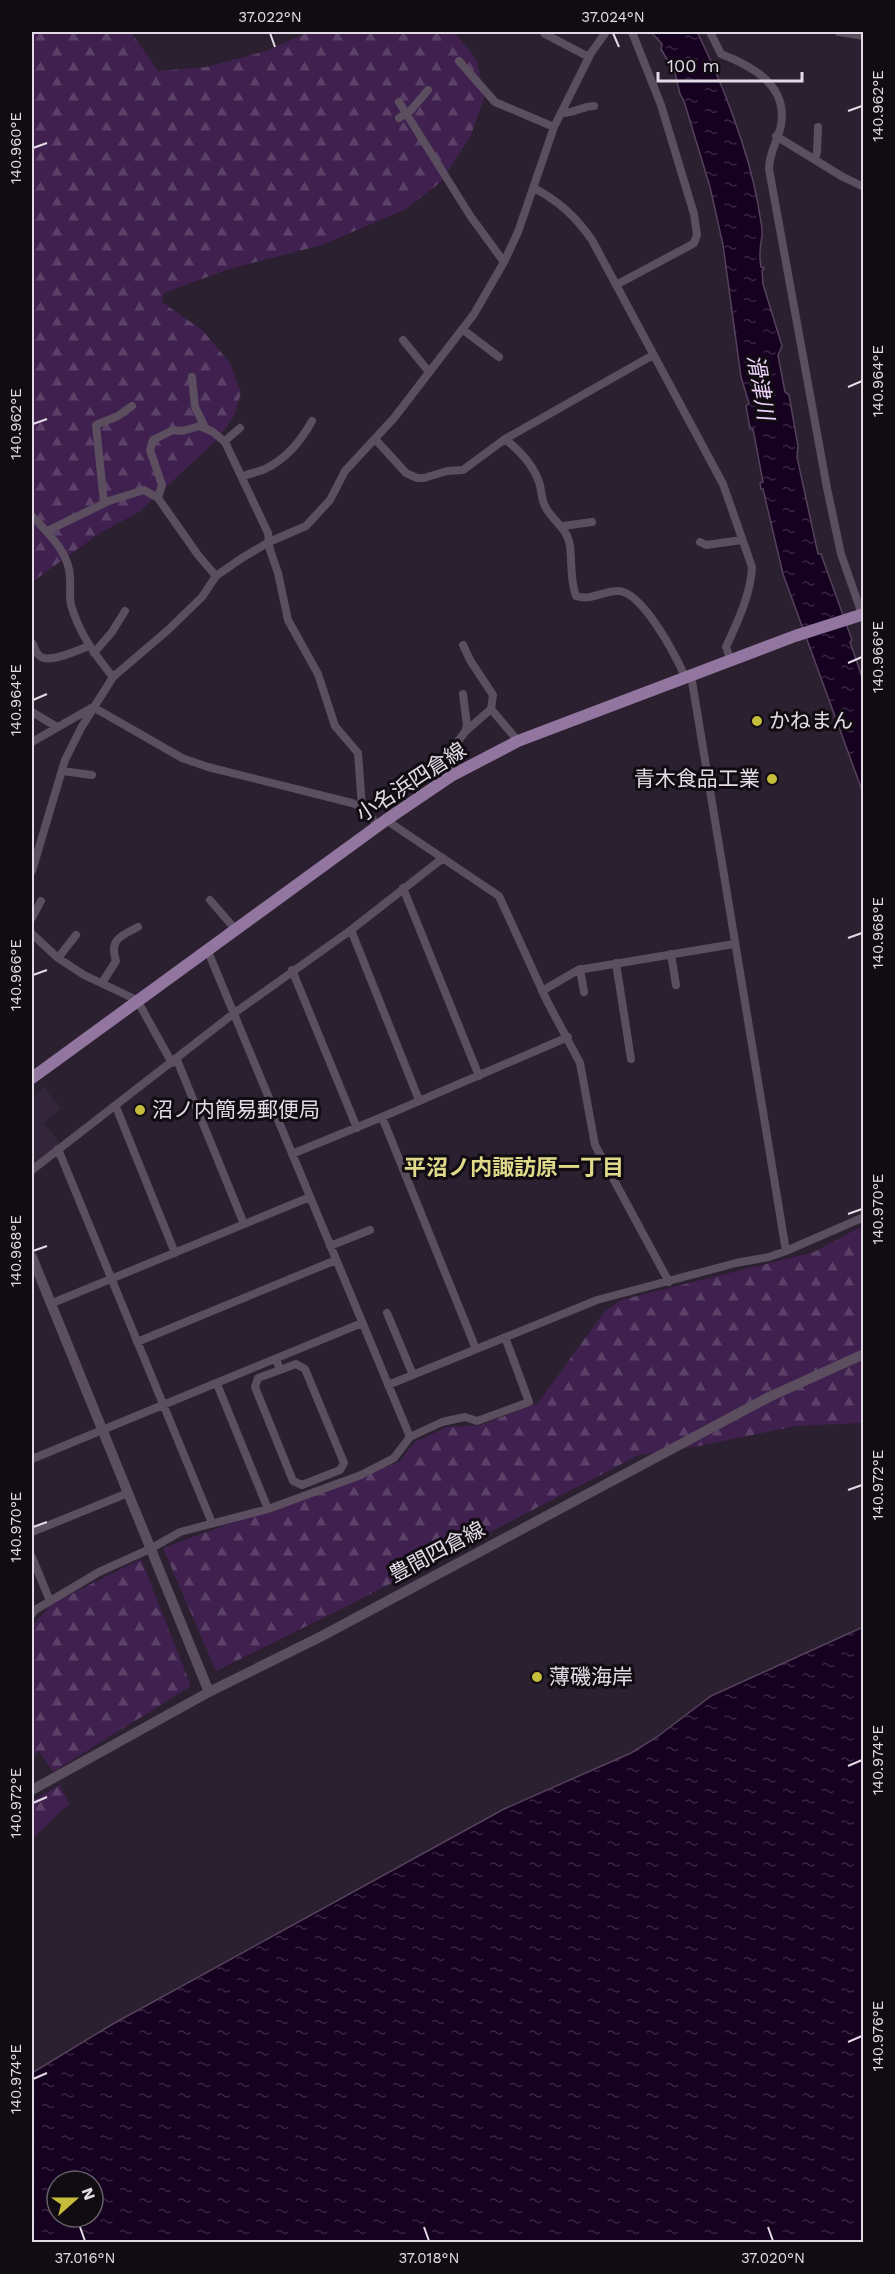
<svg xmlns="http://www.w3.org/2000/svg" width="895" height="2274" font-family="'Work Sans','Noto Sans JP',sans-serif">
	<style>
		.built { fill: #33253a }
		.forest { fill: url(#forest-firs) }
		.water { fill: url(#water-ripples); stroke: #54425c; stroke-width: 1.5; fill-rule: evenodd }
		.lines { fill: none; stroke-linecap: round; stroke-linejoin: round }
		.street { stroke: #5a4e5f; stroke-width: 8 }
		.secondary { stroke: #5a4e5f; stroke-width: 10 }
		.primary { stroke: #9276a0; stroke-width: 12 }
		.ticks { fill: none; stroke: #e2dbe5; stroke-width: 2 }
		.poi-dot { fill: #c6bc3c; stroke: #100c12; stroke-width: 2 }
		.labels { text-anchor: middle; stroke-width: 6; stroke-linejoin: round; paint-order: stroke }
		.poi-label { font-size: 21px; fill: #e2dbe5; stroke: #100c12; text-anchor: start }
		.street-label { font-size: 21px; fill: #e2dbe5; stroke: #100c12 }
		.water-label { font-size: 22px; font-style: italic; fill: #ecd1f9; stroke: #100c12 }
		.neighbourhood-label { font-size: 22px; font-weight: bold; fill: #dfd98a; stroke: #100c12 }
		.neatline { fill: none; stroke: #e2dbe5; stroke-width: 2 }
		.ticks-label { font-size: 15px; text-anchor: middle; fill: #e2dbe5 }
	</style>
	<defs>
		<pattern id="forest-firs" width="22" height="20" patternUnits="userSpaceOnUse" patternTransform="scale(1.5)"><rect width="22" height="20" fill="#40204f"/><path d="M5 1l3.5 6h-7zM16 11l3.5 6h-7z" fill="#5b4068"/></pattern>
		<pattern id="water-ripples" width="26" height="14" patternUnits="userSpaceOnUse" patternTransform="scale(1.5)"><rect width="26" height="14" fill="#170121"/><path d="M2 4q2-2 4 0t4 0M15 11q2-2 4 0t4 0" fill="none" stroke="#382541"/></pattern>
	</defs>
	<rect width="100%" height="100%" fill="#2a202f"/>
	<path class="built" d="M44,1087L61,1109L44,1123L61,1144L34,1165L32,1161V1097Z"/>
	<path class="forest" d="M32,32H131L158,71L206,67L266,51L309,32H454L477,60L484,98L471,135L442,181L406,209L322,245L229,269L164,293L162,302L202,330L230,363L241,393L234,416L219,438L139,512L100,533L32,582Z
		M863,1228L864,1421L858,1423L795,1426L699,1446L639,1455L347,1606L216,1671L163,1548L399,1462L415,1442L447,1427L481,1425L538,1403L605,1311L621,1300L814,1252L857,1229Z
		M141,1559L191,1686L53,1772L39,1751L32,1757V1626L53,1603Z
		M60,1785L69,1804L32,1839V1801Z"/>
	<path class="water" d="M651,32H697C722,82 748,149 758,204C759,214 763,227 762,236C760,246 759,257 761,267L764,268L762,271L763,284L782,346L778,355L785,392L789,395L798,446L797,457L818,554H821L852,640L850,642L863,680V793L783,574L763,489H761L760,483L763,482L753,429H750L746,406L749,403L741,377L723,245L710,187L684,101L680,94L675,73L661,49L662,44Z
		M863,1627V2242H32V2073L111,2025L504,1809L631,1753L657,1737L711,1696ZM57,2181H93V2217H57Z"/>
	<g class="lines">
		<path class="street" d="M710,32L721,54C752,66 788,85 781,125C778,141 769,152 769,169L827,488L841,554L863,617
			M839,32L864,36
			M545,34L589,57
			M459,61L495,102L554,127
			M399,102L471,217L504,262
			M561,113C573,114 582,106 594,106
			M399,118L411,110L428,90
			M776,136L843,177L864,187
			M815,159L817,152L818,127
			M534,188C560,202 575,216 592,240L723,484L752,567C751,594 737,623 726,647L731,661
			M616,285L689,246L694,243L697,235L694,214L661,105L632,32
			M462,329L499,357
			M403,340L429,372
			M192,377L195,407L205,427
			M375,439L406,473L417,478H424L447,471L463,470L505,439L653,355
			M505,439C519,450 533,464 539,482C542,490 541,501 546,508C554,522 568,529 570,546C572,563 570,580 576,596C591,601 603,591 617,591C641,589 677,657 685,677
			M225,442L227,439L240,428
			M242,477C250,473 258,472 265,469C286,459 301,441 312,421
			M158,498L162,485L150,450L153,440L173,430L182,431L200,426L213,432L225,442L268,533L270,550L278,573L288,620L318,674L335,726L358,753L362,807
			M104,503L96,425L118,416L132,406
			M32,516C48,533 69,552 70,577C71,587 69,596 71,605C79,633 95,655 113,677
			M563,526L592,522
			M47,531L109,501L144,490L158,498L198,555L216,576
			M700,542L706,545L742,540
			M33,644C35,649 36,654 41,657C51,663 78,650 89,646
			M463,645L470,660L493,695L491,709L518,741
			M94,653L112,632L125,611
			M691,675L786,1251
			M32,712L57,727
			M466,731L491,709
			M32,742L93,707L182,758L208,767L352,803C365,808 370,814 377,826
			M62,771L92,775
			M451,776L446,757L465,732L467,726L463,694
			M386,820L499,896L547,1001L580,1063L595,1145L669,1282
			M32,871L65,760L81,728L113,677L168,630L202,597L216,576L242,558L269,542L306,526L330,500L345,471L394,418L474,314L504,262L518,232L554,127L591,53L606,32
			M403,888L479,1076
			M210,900L235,929
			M32,918L41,901
			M351,930L419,1100
			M32,934L58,958L84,975L137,1000L172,1063
			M207,949L410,1437
			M671,954L676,985
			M58,958L76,935
			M616,963L631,1059
			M580,969L584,992
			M292,970L357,1128
			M102,983L116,961C109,940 120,936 138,927
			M542,991L578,970L734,944
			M177,1060L244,1224
			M116,1107L175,1253
			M382,1117L476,1349
			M58,1149L212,1523
			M292,1154L382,1117L568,1037
			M32,1170L233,1014L351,930L443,858
			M330,1246L370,1230
			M50,1304L310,1197
			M387,1313L413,1375
			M137,1342L336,1260
			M276,1359L280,1370L258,1378L255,1387L293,1481L302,1485L340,1470L344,1463L305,1369L296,1364L280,1370
			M217,1384L268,1509
			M388,1385L597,1300L736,1263L769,1257L786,1251L864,1217
			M32,1459L362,1323
			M32,1532L128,1493
			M32,1557L50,1601
			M32,1614L35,1610L99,1572L150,1549L180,1532L268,1509L361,1475L394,1458L410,1437L442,1422L465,1417L477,1421L529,1402L505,1337"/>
		<path class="secondary" d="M32,1257L209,1692
			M32,1790L209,1692L322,1636L769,1397L864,1354"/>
		<path class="primary" d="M32,1078L386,820L451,776L518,741L795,636L864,614"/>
	</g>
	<path class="ticks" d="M270,33L275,47M613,33L619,47M848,111L862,106M33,148L47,143M848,387L862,381M33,424L47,419M848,663L862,657M33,700L47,694M848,938L862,933M33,975L47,970M848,1214L862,1209M33,1251L47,1246M848,1490L862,1485M33,1527L47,1522M848,1766L862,1760M33,1803L47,1797M848,2042L862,2036M33,2079L47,2073M80,2227L85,2241M424,2227L429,2241M768,2227L773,2241"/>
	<g class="poi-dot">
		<circle cx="757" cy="721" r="6"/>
		<circle cx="772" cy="779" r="6"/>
		<circle cx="140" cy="1110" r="6"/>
		<circle cx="537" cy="1677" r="6"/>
	</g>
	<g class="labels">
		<g class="poi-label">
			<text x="769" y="728">かねまん</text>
			<text x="760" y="786" text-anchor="end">青木食品工業</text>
			<text x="152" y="1117">沼ノ内簡易郵便局</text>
			<text x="549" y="1684">薄磯海岸</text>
		</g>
		<g class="street-label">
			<text transform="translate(411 782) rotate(-33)" y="7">小名浜四倉線</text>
			<text transform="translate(437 1552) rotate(-28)" y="7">豊間四倉線</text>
		</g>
		<g class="water-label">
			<text transform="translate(761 387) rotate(80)" y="8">滑津川</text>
		</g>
		<g class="neighbourhood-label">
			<text x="514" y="1175">平沼ノ内諏訪原一丁目</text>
		</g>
	</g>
	<rect width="895" height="2274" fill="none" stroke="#100c12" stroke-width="66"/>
	<g transform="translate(75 2199) rotate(69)"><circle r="28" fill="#100c12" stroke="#645f66" stroke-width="1.5"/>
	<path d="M0-4.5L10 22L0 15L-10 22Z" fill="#c6bc3c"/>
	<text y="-9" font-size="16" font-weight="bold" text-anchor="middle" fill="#e2dbe5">N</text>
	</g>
	<path d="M658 72v9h144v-9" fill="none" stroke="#e2dbe5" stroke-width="3"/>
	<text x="667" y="72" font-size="18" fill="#e2dbe5" stroke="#100c12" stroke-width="4.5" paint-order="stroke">100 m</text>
	<rect x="33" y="33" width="829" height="2208" class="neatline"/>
	<g class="ticks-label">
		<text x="270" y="22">37.022°N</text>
		<text x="613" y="22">37.024°N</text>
		<text transform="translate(878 106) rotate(-90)" y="5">140.962°E</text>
		<text transform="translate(16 148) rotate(-90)" y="5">140.960°E</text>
		<text transform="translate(878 381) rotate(-90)" y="5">140.964°E</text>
		<text transform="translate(16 424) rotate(-90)" y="5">140.962°E</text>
		<text transform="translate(878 657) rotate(-90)" y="5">140.966°E</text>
		<text transform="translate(16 700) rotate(-90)" y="5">140.964°E</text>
		<text transform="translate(878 933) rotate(-90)" y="5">140.968°E</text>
		<text transform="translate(16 975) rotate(-90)" y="5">140.966°E</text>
		<text transform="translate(878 1209) rotate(-90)" y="5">140.970°E</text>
		<text transform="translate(16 1251) rotate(-90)" y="5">140.968°E</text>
		<text transform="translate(878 1485) rotate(-90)" y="5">140.972°E</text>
		<text transform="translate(16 1527) rotate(-90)" y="5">140.970°E</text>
		<text transform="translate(878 1760) rotate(-90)" y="5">140.974°E</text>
		<text transform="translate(16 1803) rotate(-90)" y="5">140.972°E</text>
		<text transform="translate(878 2036) rotate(-90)" y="5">140.976°E</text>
		<text transform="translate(16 2079) rotate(-90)" y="5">140.974°E</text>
		<text x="85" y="2263">37.016°N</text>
		<text x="429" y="2263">37.018°N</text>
		<text x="773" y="2263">37.020°N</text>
	</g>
</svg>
